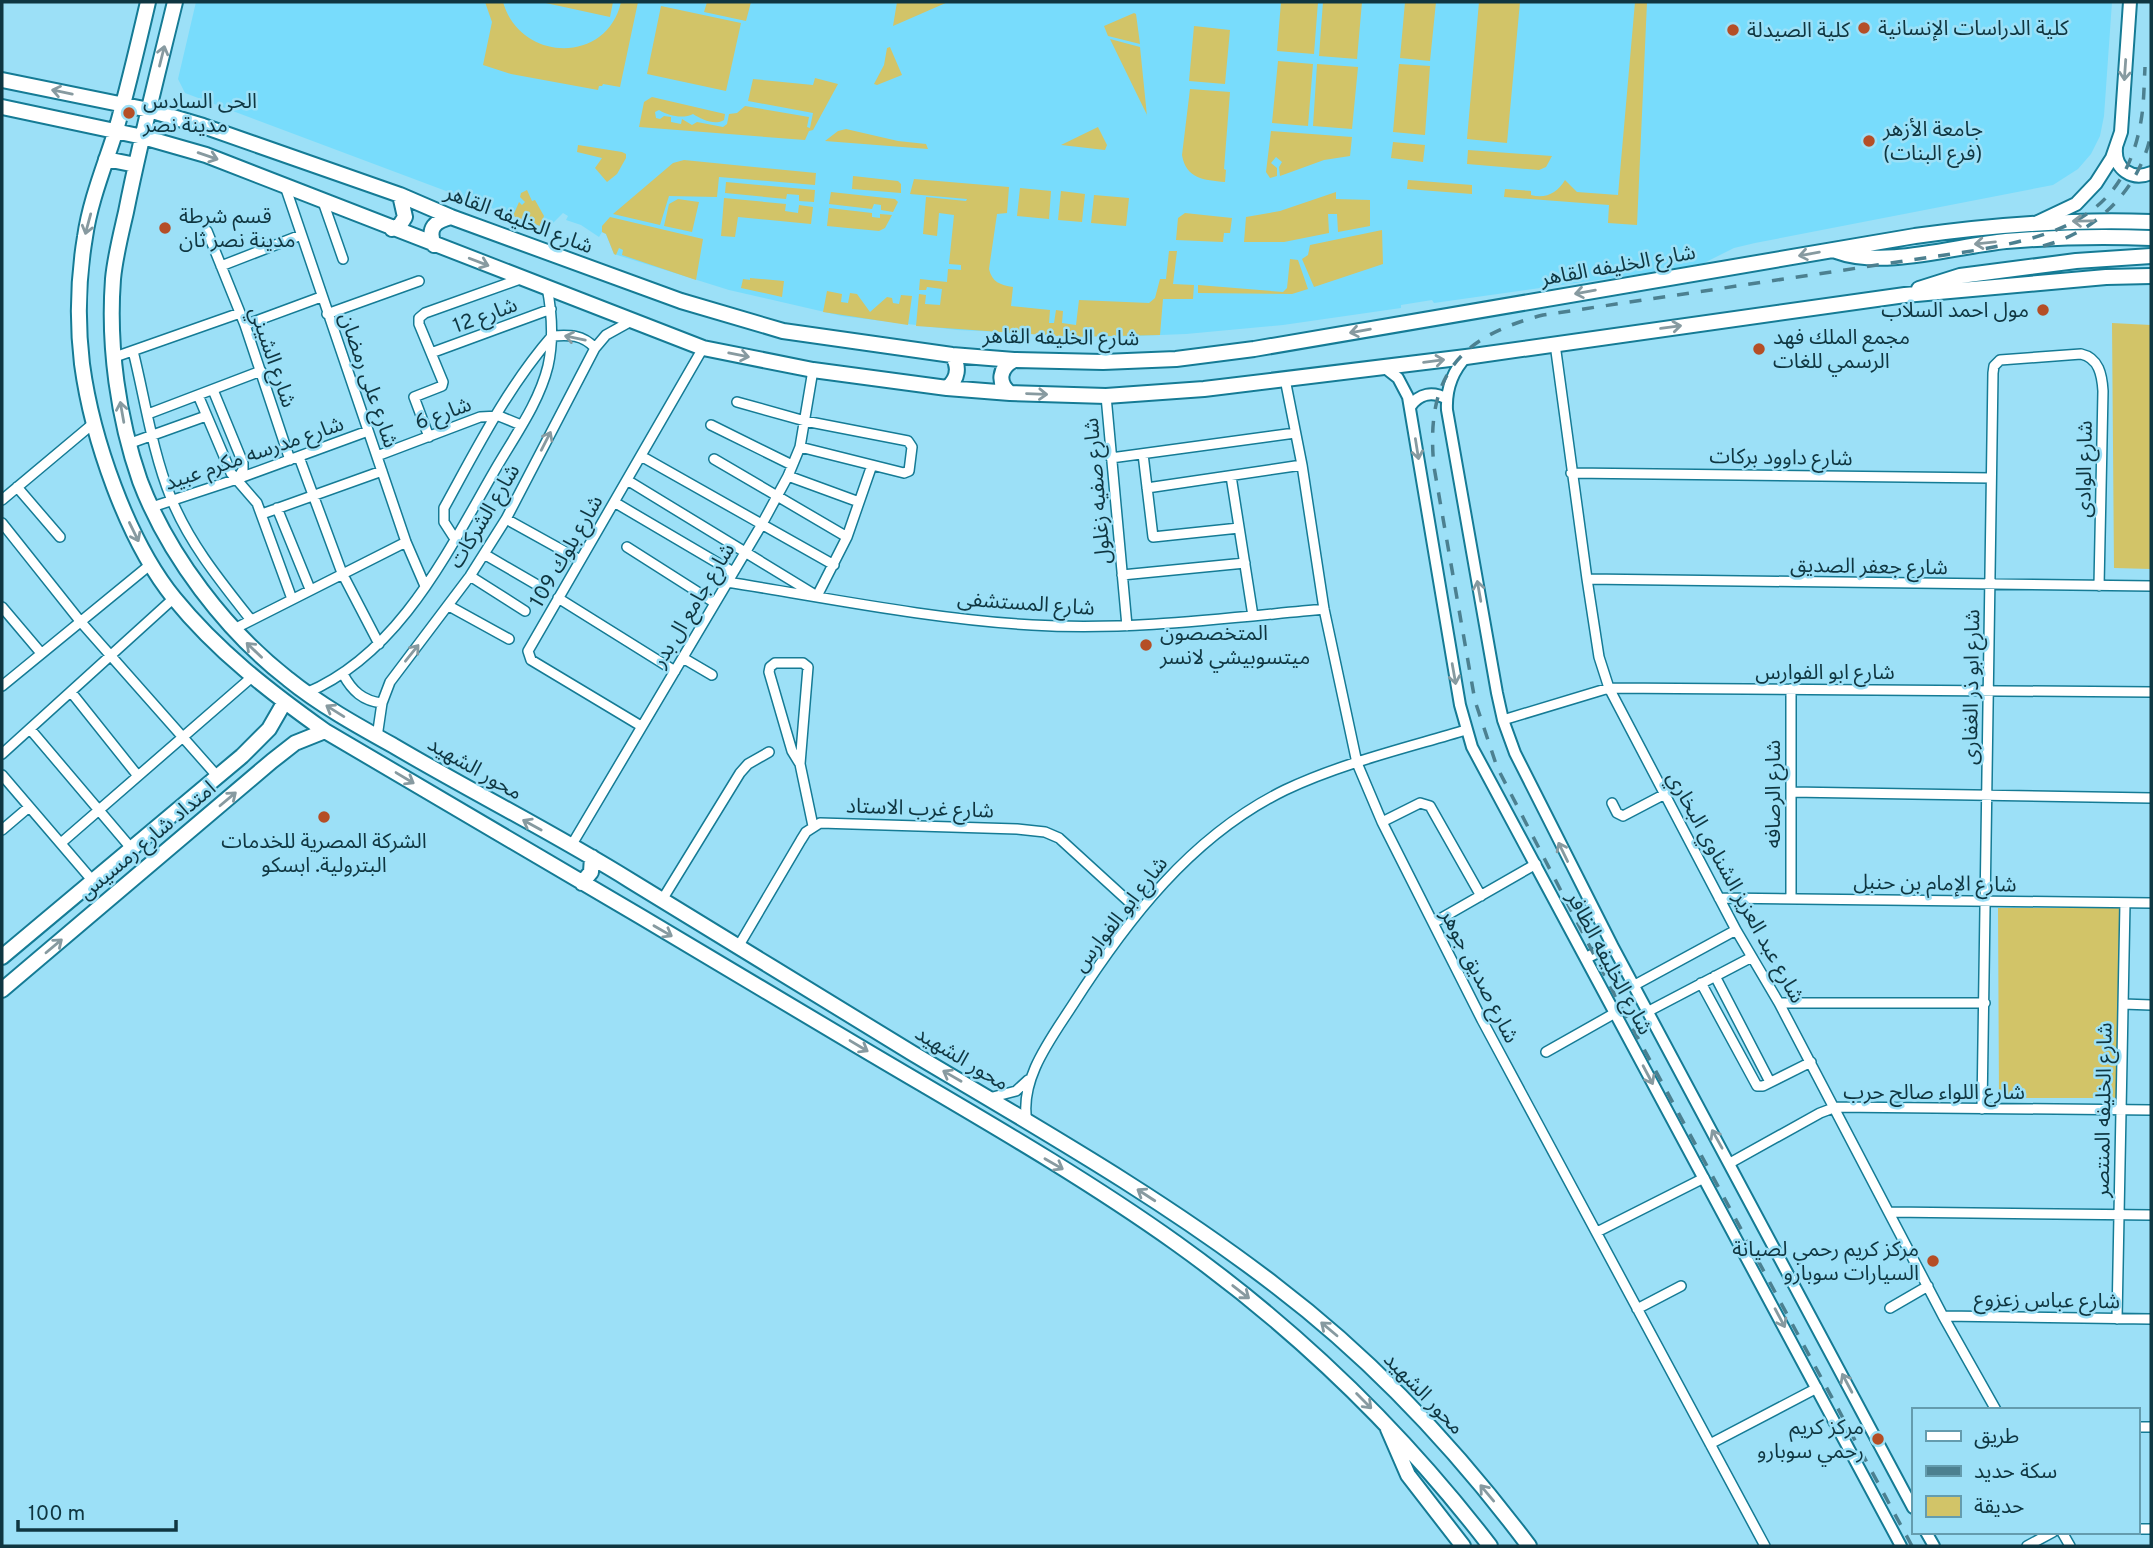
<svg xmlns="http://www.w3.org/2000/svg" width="2153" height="1548" font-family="Overpass,'Noto Sans Arabic',sans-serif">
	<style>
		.built { fill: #78dcfc }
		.green { fill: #d2c468 }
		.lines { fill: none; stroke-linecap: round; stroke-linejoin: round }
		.minor-casing { stroke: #157b95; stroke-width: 12 }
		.tertiary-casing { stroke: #157b95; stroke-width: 14 }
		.secondary-casing { stroke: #157b95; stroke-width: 16 }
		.primary-casing { stroke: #157b95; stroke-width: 18 }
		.minor { stroke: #fff; stroke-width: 9 }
		.tertiary { stroke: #fff; stroke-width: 10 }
		.secondary { stroke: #fff; stroke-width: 12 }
		.primary { stroke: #fff; stroke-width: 14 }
		.rail { stroke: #4c8090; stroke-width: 3.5; stroke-dasharray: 12 12; stroke-linecap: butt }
		.oneway { stroke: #879aa0 }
		.poi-dot { fill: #b54e26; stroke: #9ce0f7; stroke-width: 2.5 }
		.labels { text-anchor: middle; stroke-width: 5; stroke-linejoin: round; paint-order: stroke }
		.poi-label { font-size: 21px; fill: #0f3641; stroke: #9ce0f7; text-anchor: start }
		.street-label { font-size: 21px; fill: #0f3641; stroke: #9ce0f7 }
	</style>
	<rect width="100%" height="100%" fill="#9ce0f7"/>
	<path class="built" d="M196,2H2112L2104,116L2100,136L2091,154L2078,169L2053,185L1755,243L1734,248L1704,263L1633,275L1434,303L1432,300L1401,305V308L1283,325L1186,334L1109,337L957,330L842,316L729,290L614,254L606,234L602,232L599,237L581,225L566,220L568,216L563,213L547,229L185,93L178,79Z"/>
	<path class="green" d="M485,2H503C520,62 607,65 621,2H638L620,87L603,84L602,86H599L598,90L511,74L483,65L492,22Z
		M541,2H613L610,17Z
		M707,2H751L746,21L704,12Z
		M897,2H948L893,26Z
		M1281,2H1318L1314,54L1277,51Z
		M1323,2H1362L1357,59L1319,56Z
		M1405,2H1436L1430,61L1400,58Z
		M1479,2H1520L1507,143L1467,139Z
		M1635,2H1647L1637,225L1608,223L1609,205L1504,197L1505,189L1531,191V195C1546,199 1557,193 1565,180L1577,192L1618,195Z
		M661,6L741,23L726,91L647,74Z
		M1134,13L1136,14L1140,44L1108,36L1104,26Z
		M1194,26L1230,30L1225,84L1189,81Z
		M1110,39L1140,47L1147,116V115Z
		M890,47L902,75L877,85L874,84L884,65L887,48Z
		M1278,61L1313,64L1308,126L1272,123Z
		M1317,64L1358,67L1352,129L1313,126Z
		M1399,64L1430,66L1425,135L1393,132Z
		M815,78L838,84L813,130L809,131L805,140L639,127L644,102L652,97L725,114L724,120C715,126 701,119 693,114C683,119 669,116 659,110L655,112L656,118L660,119L664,116L671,117V122L681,124L682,119L692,125L697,122L723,127L727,124L729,114L737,113L745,106L809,117L807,127L810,128L813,113L748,101L753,79L813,85Z
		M1190,89L1230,92L1224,169L1226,170L1225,182C1204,180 1186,179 1182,155Z
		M1098,127L1107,145L1105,150L1061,145Z
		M846,129L898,141L926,144L928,149L825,141L838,131Z
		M1271,131L1352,137L1350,156L1324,160L1280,176L1279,167L1282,162L1276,157L1271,163L1277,168V176L1270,178L1266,172Z
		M1393,142L1425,145L1423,162L1391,158Z
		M578,145L622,152L626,154V158L617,174L607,182L595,168L602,158L577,152Z
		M1468,150L1552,156L1546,167L1539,170L1467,164Z
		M684,160L816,173L815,185L719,177L717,197L669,196L660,225L613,214L673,163Z
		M853,176L898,181L901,184V193L852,189Z
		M914,179L1009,187L1007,213L997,214L989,269C992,282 1000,285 1013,287L1011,306L1050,310L1049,323H1054L1056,310L1063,311L1062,323L1076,325L1079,300L1149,303L1155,298L1160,279H1166L1169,251H1177L1173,284L1194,285L1193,299H1163L1160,335L1071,337L916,326L919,294L926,295L925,304L940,305L942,289L927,287L926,290H919L920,279L947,282L948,269L961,270V265L949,264L954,215L939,213L937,236L923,234L926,197L966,201L967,199L910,194Z
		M1408,180L1472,185V194L1407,189Z
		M726,182L815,190L814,202L799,201V195L787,194L786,199L725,193Z
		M1020,188L1051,191L1049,219L1017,216Z
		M527,190L532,201L535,200L544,216L540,226L513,216L519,202L522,205L525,202L520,197L521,193Z
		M1061,191L1085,194L1082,222L1058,220Z
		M831,192L895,199L898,202L893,212L881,210V205L874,204L872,209L829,204Z
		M1336,192V199L1370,200V226L1338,232L1337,214H1328L1329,233L1284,242H1244L1246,217L1280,211Z
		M1094,195L1129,198L1126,226L1091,223Z
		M724,198L786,204L785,211L798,213L799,205L813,207L811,224L738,217L735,237L721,236Z
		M678,199L699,202L692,232L664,226L669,204Z
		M829,208L872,213V217L880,218V214L892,215L885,228L879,231L827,226Z
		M1185,213L1232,218L1230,233H1224L1223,242L1176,240L1178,218Z
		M610,217L703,239L696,280L622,255L623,250L619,248L616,255L614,254L606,234L602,232V226Z
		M1382,230L1383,264L1314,287L1302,259L1308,255L1310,245Z
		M1290,259L1298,260L1308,289L1292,294L1198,293V285L1283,292L1287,288Z
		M750,278L784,281L782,297L741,288L743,279L750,280Z
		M827,291L842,294L841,302L848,303L850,293L857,294L870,312L887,297L892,298L893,303L899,304L901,295L912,296L908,325L823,312Z
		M2112,323L2151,325V569L2114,568Z
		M1998,908H2124L2125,1098H1999Z"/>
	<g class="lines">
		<g class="minor-casing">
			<path id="minor" d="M285,186L406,542L425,586
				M322,199L343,259
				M207,231L245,325L290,460
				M221,266L301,235
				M327,314L419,281
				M245,325L321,297
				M1555,344L1587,579L1599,657L1609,688L1736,930L1779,1003L1943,1316L1996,1410
				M133,351C145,399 152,451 171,498C189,543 221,582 251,620
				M431,353L551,309
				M115,357L240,313
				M1285,379L1302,465L1324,609L1357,763L1382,822L1482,1020L1765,1546
				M213,390L243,463V470L238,478
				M198,395L231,473L257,503L292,599
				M1106,396L1127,626
				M737,402L805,421L908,441L912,447L909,471L904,473L800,447
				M148,414L261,371
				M711,425L792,465
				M429,437L414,397L442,386L443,382L419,324V318L425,313L523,278
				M128,444L206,416
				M1143,454L1153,537L1239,528
				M377,456L480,417L499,416L521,425
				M641,456L834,565
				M299,457L342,573L379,644
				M1111,458L1295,433
				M714,459L847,537
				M1571,473L1991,478
				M788,476L859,502
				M1231,476L1253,616
				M627,480L817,596L847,537L872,465
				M17,487L60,537
				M1147,488L1302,465
				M2,500L95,422
				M614,502L733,572
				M152,507L237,479L368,431
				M277,508L310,589
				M262,514L382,471
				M506,519L580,560
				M2,523L80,621L218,777
				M455,539L444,522V508C477,448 507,388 552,336C569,335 582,334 595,348
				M627,547L715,603
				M484,554L539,586
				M1122,575L1245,563
				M470,576L525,611
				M1587,579L2151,586
				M727,582C828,598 930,619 1032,625C1130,631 1227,618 1324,609
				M558,598L675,671
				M449,606L509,639
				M2,607L41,653
				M234,629L406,542
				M683,658L712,675
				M775,663H803L808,667L800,764L792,751L769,672L770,667Z
				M343,674C352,691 363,701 382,703
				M2,686L151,564
				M71,692L138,776
				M306,693C399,654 447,553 495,470C514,437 539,403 548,366C554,339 552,313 547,287
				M1503,720L1609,688L2151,692
				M641,726L531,660L528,651L703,348
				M30,729L131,848
				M377,737L382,703L390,682L470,576L506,519L595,348L606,335L633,320
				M2,754L174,598
				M800,764L813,826
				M2,775L92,880
				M1791,792L2151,798
				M1612,803L1617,813L1623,816L1665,794
				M1382,822L1420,803L1430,806L1481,896
				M2,830L29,807
				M61,843L252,677
				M571,846L762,524L788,476L800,447L813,370
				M1719,898L2151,903
				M1791,899V689
				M662,900L740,773L748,764L769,752
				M1433,923L1536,864
				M738,947L801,840L806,832L820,823L1017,829L1045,832L1059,838L1139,911
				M1715,976L1770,1082
				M1701,983L1757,1086H1763L1811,1062
				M1633,986L1736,930
				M1779,1003H1985
				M2123,1004L2151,1005
				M1647,1012L1752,957
				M1546,1052L1615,1013
				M989,1098L1016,1091L1028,1080
				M1982,1109L1993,373L1994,366L2000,360L2081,354C2099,358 2102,375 2103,391L2099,586
				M1027,1122C1019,1080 1050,1040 1072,1006C1127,920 1191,836 1285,790C1342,763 1406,748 1466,730
				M1730,1163L1820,1113L1836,1107L2151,1110
				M1890,1212L2151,1215
				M1597,1232L1704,1178
				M1890,1308L1928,1286
				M1637,1309L1681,1286
				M1943,1316L2151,1319
				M2117,1319L2125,903
				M2137,1427H2151
				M1710,1444L1817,1388
				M2137,1529H2151
				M2062,1532L2070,1546
				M2027,1546L2053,1532"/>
		</g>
		<g class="tertiary-casing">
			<path id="tertiary" d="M1466,357C1452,372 1446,390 1447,410L1497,693L1503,720L1515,753L1612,945L1913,1508
				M1384,367L1398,378L1408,397L1460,705L1472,747L1901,1546
				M1410,407C1419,393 1433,391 1447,399
				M1586,958L1612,945
				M1926,1532L1934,1546"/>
		</g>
		<g class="secondary-casing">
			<path id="secondary" d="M2116,148C2114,169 2132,181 2151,173
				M2038,222L2076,204L2096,183L2112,158L2121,132L2130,2"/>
		</g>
		<g class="primary-casing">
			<path id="primary" d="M148,2C138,45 128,88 116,130C105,165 90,201 85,237C78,279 77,322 82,364C92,438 127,540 174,598C217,651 270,692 325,731C503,835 681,940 858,1046C964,1109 1075,1171 1176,1243C1295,1328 1401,1430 1490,1546
				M175,2C158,72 140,141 126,212C121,234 115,257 113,279C108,346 118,418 140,481C168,555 226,631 288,679C320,705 358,726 394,746C472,792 554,833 631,881C725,938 818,996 912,1053C1036,1127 1162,1198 1276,1286C1372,1359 1457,1450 1529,1546
				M2,80L149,110L203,126L400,195L451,217L681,301L783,331L952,355L1014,360L1103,362L1176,359L1254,349L1915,236C1994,225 2072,219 2151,222
				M2,107L143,137L206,155L703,348L813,370L947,388L1010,393L1106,396L1204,389L1466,357L1905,295L2106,277L2151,276
				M106,159L136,165
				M392,229L400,225L405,217L400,195
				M434,245C427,228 435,221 451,217
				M1836,251C1884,269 1955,246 2006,241C2055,237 2103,236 2151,238
				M1919,289L1960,276L2076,261L2151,256
				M947,388C958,379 960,367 952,355
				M1010,393C997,383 999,368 1014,360
				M582,883L591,872L592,857
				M2,957L242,756L269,729L284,703
				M2,990L272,761L295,743L325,731
				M1388,1429L1408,1475L1463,1546"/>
		</g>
		<use href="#minor" class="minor"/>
		<use href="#tertiary" class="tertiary"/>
		<use href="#secondary" class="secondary"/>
		<use href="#primary" class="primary"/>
		<path class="rail" d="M2043,246C2097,232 2140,188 2151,134
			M1912,1546L1618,1001L1497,767L1475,701L1434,467C1425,377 1458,337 1543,315L1978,250C2062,235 2125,215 2141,121C2144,104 2144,85 2145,67"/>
	</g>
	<defs><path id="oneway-shaft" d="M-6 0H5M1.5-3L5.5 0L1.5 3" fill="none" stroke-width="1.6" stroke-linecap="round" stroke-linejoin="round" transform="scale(1.75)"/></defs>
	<g class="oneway">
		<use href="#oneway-shaft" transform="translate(162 56) rotate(-76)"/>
		<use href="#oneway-shaft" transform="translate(2125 70) rotate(94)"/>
		<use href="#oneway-shaft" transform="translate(62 92) rotate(-168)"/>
		<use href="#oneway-shaft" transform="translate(208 156) rotate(19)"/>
		<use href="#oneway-shaft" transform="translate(2083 221) rotate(179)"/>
		<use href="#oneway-shaft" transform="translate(88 224) rotate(105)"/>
		<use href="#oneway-shaft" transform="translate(1985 243) rotate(174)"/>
		<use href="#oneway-shaft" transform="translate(1809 254) rotate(170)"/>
		<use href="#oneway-shaft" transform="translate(479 262) rotate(21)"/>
		<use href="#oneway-shaft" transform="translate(1585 292) rotate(170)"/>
		<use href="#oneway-shaft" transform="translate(1671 327) rotate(-8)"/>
		<use href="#oneway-shaft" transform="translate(1360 331) rotate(170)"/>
		<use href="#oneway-shaft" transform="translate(575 338) rotate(-168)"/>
		<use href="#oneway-shaft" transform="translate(739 355) rotate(11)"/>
		<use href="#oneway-shaft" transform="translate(1434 361) rotate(-7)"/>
		<use href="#oneway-shaft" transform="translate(1037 394) rotate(2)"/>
		<use href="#oneway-shaft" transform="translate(122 412) rotate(-100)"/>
		<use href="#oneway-shaft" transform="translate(546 441) rotate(-63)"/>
		<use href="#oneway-shaft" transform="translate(1417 449) rotate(81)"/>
		<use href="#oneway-shaft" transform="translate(134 532) rotate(64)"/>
		<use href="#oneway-shaft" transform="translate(1479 591) rotate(-100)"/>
		<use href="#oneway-shaft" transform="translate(254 650) rotate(-136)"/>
		<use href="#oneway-shaft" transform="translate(412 653) rotate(-51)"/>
		<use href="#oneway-shaft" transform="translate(1454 674) rotate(80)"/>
		<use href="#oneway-shaft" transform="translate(335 711) rotate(-148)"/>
		<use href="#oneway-shaft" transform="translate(405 778) rotate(31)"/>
		<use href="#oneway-shaft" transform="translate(228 799) rotate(-40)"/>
		<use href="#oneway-shaft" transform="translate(532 825) rotate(-151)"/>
		<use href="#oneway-shaft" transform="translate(1563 852) rotate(-116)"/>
		<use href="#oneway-shaft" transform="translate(663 931) rotate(30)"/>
		<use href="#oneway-shaft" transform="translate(54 946) rotate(-40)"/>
		<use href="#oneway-shaft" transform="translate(859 1046) rotate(31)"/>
		<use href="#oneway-shaft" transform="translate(1648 1075) rotate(62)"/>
		<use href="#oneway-shaft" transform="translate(952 1076) rotate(-150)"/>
		<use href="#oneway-shaft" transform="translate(1717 1139) rotate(-119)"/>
		<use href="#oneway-shaft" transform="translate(1054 1164) rotate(30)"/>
		<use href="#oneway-shaft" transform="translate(1146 1195) rotate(-147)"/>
		<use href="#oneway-shaft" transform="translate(1241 1292) rotate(38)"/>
		<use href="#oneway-shaft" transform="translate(1780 1318) rotate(62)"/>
		<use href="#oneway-shaft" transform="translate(1329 1329) rotate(-140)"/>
		<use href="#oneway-shaft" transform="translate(1847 1383) rotate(-118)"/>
		<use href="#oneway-shaft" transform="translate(1364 1401) rotate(45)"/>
		<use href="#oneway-shaft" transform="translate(1487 1493) rotate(-130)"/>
	</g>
	<g class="poi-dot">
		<circle cx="1864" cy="28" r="7"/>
		<circle cx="1733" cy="30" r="7"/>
		<circle cx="129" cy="113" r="7"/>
		<circle cx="1869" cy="141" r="7"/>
		<circle cx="165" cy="228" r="7"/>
		<circle cx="2043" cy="310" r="7"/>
		<circle cx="1759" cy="349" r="7"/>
		<circle cx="1146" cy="645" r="7"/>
		<circle cx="324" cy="817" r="7"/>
		<circle cx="1933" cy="1261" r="7"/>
		<circle cx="1878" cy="1439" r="7"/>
	</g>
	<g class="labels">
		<g class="poi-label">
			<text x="1878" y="35">كلية الدراسات الإنسانية</text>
			<text x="1747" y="37">كلية الصيدلة</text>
			<text x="143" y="108">الحى السادس<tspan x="143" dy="24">مدينة نصر</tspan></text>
			<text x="1883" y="136">جامعة الأزهر<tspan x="1883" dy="24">(فرع البنات)</tspan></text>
			<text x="179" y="223">قسم شرطة<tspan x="179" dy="24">مدينة نصر ثان</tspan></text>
			<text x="2029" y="317" text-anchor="end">مول احمد السلاب</text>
			<text x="1773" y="344">مجمع الملك فهد<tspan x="1773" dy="24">الرسمي للغات</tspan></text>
			<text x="1160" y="640">المتخصصون<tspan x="1160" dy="24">ميتسوبيشي لانسر</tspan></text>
			<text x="324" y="848" text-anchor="middle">الشركة المصرية للخدمات<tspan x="324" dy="24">البترولية. ابسكو</tspan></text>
			<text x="1919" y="1256" text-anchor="end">مركز كريم رحمي لصيانة<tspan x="1919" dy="24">السيارات سوبارو</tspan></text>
			<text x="1864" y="1434" text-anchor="end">مركز كريم<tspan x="1864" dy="24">رحمي سوبارو</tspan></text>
		</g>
		<g class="street-label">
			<text transform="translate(519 219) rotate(21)" y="7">شارع الخليفه القاهر</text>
			<text transform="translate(1618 265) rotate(-10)" y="7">شارع الخليفه القاهر</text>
			<text transform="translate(485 315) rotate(-20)" y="7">شارع 12</text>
			<text transform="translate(1061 337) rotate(1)" y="7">شارع الخليفه القاهر</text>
			<text transform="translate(273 357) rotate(71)" y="7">شارع الشيني</text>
			<text transform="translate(369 380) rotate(71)" y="7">شارع على رمضان</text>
			<text transform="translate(443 413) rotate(-20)" y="7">شارع 6</text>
			<text transform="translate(254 453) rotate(-19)" y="7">شارع مدرسه مكرم عبيد</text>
			<text transform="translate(1781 457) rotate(1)" y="7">شارع داوود بركات</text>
			<text transform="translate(2084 469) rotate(-89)" y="7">شارع الوادى</text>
			<text transform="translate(1097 491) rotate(-95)" y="7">شارع صفيه زغلول</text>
			<text transform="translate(484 516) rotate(-59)" y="7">شارع الشركات</text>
			<text transform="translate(566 551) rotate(-60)" y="7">شارع بلوك 109</text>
			<text transform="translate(1869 566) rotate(1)" y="7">شارع جعفر الصديق</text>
			<text transform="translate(1026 603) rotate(4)" y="7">شارع المستشفى</text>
			<text transform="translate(693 605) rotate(-59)" y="7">شارع جامع ال بدر</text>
			<text x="1825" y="679">شارع ابو الفوارس</text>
			<text transform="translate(1971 687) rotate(-89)" y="7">شارع ابو ذر الغفارى</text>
			<text transform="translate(475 768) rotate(30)" y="7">محور الشهيد</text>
			<text transform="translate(1773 794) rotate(-90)" y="7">شارع الرصافه</text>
			<text transform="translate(920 808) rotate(2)" y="7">شارع غرب الاستاد</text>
			<text transform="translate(147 840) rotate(-40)" y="7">امتداد شارع رمسيس</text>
			<text transform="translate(1935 883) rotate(1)" y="7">شارع الإمام بن حنبل</text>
			<text transform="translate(1736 887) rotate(61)" y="7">شارع عبد العزيز الشناوي البخاري</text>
			<text transform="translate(1120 914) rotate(-52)" y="7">شارع ابو الفوارس</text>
			<text transform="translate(1610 963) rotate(62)" y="7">شارع الخليفه الظافر</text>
			<text transform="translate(1480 976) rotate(63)" y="7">شارع صديق جوهر</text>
			<text transform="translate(962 1058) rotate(31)" y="7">محور الشهيد</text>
			<text x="1934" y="1099">شارع اللواء صالح حرب</text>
			<text transform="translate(2103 1110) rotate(-89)" y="7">شارع الخليفه المنتصر</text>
			<text transform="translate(2047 1300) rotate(1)" y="7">شارع عباس زعزوع</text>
			<text transform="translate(1424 1393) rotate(46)" y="7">محور الشهيد</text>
		</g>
	</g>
	<rect width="2153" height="1548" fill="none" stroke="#0f3641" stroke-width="7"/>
	<rect x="1912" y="1408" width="228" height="126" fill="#9ce0f7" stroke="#649cae" stroke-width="2"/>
	<rect x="1926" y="1431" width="35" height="10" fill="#ffffff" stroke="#649cae" stroke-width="2"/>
	<text x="1974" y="1443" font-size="21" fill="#0f3641">طريق</text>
	<rect x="1926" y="1466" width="35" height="10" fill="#4c8090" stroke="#649cae" stroke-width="2"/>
	<text x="1974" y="1478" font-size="21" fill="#0f3641">سكة حديد</text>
	<rect x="1926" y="1496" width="35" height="21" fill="#d2c468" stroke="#649cae" stroke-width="2"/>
	<text x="1974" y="1513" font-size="21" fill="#0f3641">حديقة</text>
	<path d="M18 1520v10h158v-10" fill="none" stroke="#0f3641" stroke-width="3.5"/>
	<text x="28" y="1520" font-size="21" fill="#0f3641" stroke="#9ce0f7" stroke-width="5" paint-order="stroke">100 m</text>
</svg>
